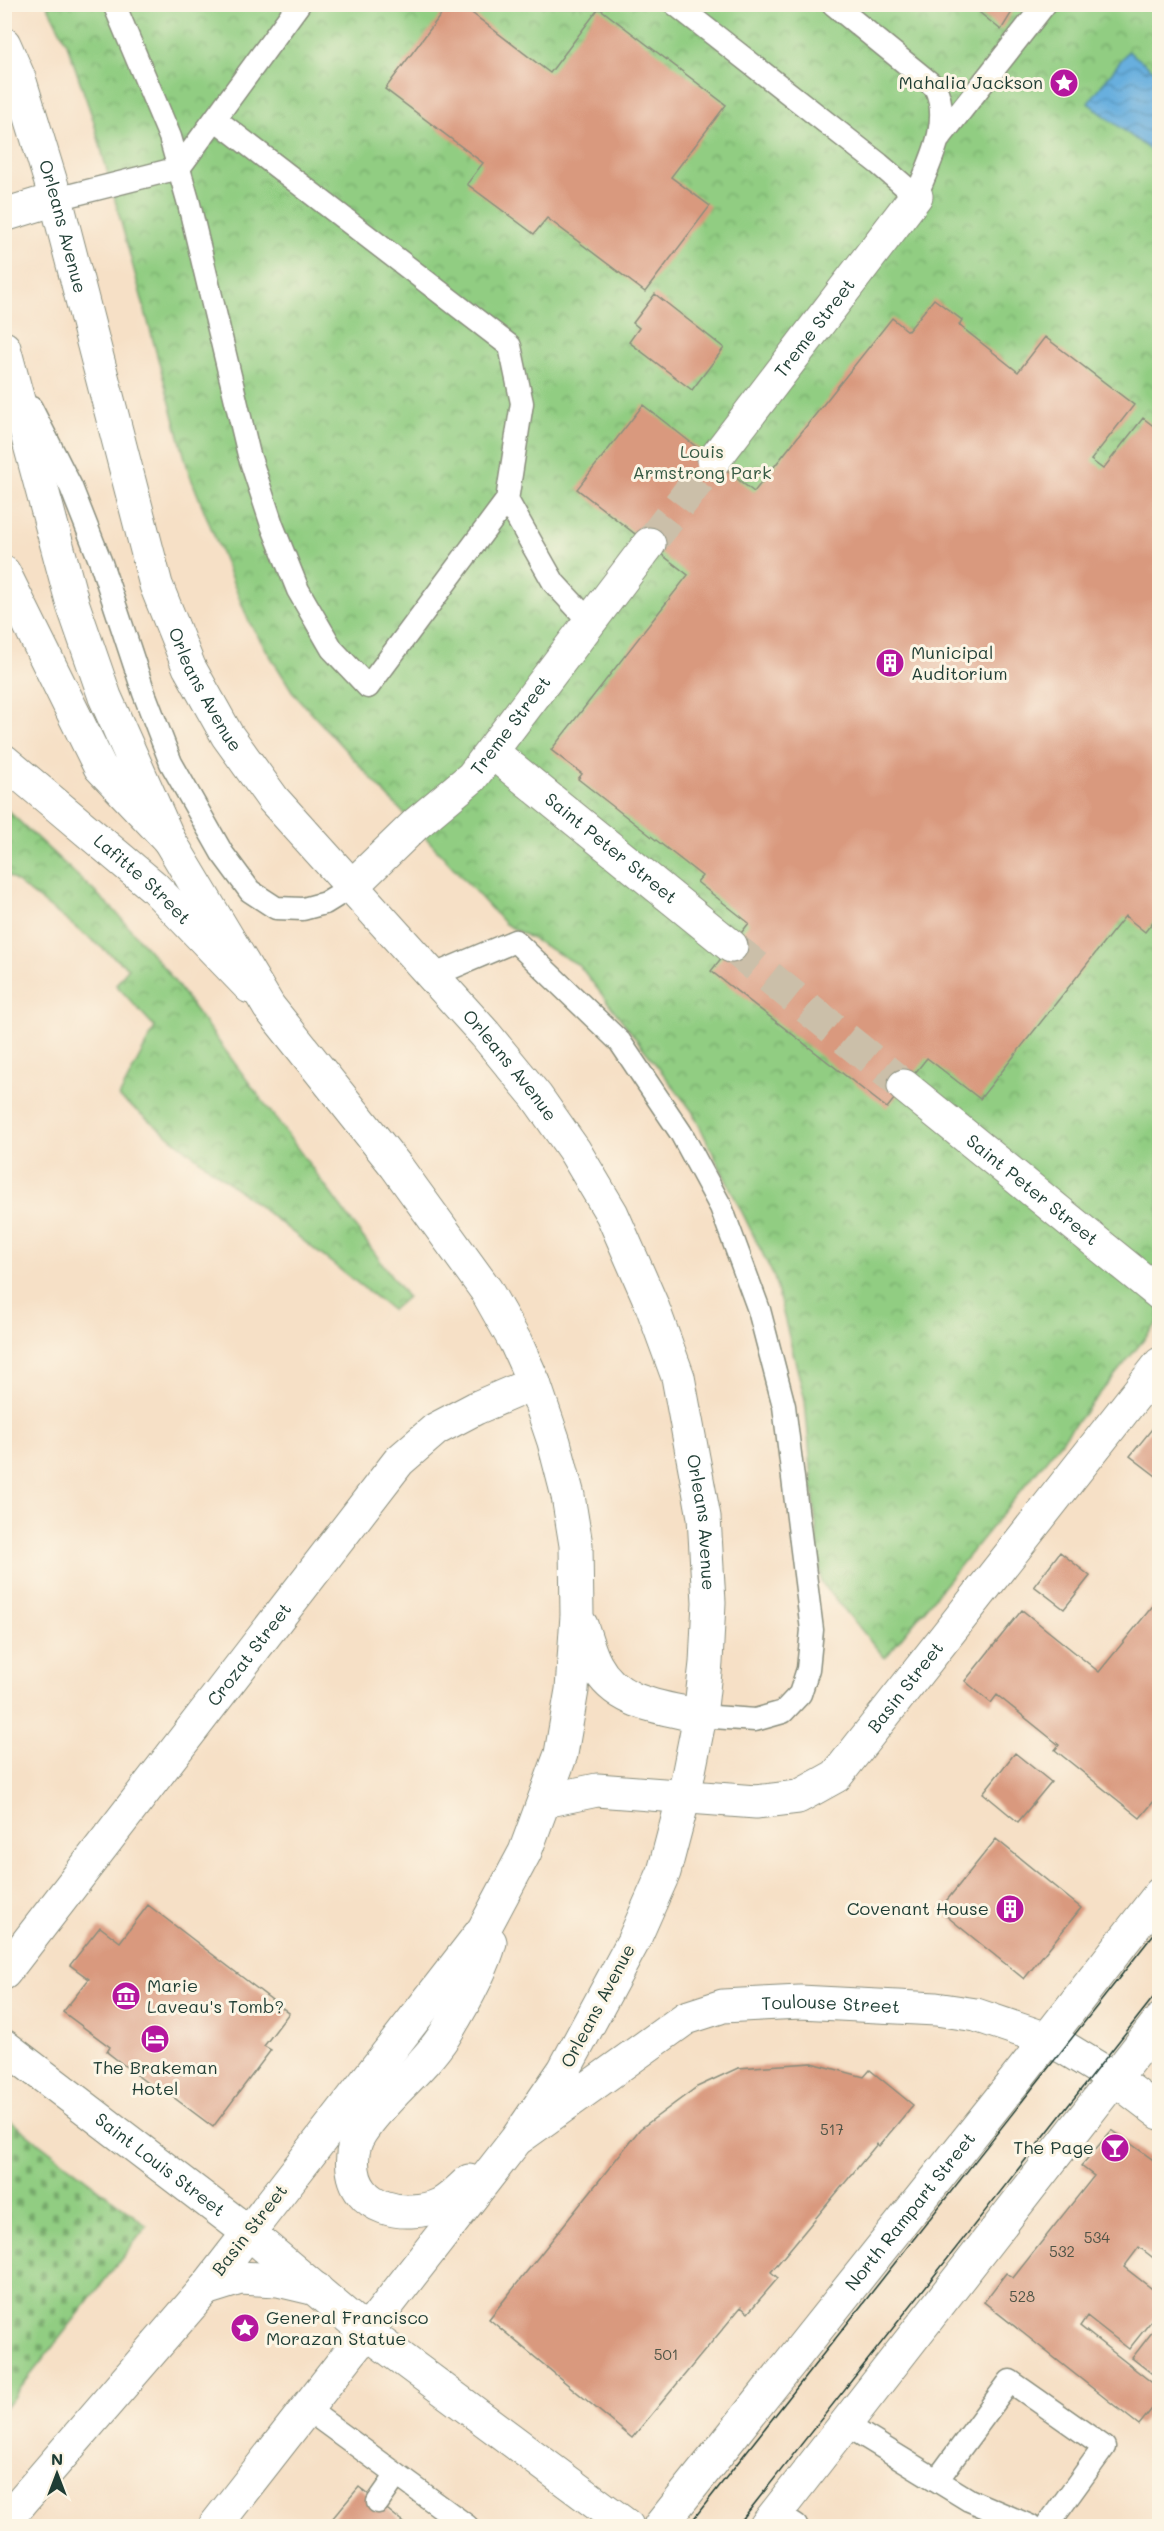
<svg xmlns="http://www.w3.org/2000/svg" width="1164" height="2531" font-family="Mali,sans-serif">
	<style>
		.cemetery { fill: url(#cemetery-stones); stroke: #58855b; stroke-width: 1.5 }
		.park { fill: url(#park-crowns); stroke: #58855b; stroke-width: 1.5 }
		.water { fill: url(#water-waves); stroke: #437689; stroke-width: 1.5 }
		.building { fill: #d9997e }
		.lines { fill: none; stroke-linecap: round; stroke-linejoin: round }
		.street-tunnel { stroke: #cbbfa9; stroke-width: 33; stroke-dasharray: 33 16; stroke-linecap: butt }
		.lane-casing { stroke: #8a8e7d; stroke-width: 25 }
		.street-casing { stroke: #8a8e7d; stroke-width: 35 }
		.secondary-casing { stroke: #8a8e7d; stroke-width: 35 }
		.highway-casing { stroke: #8a8e7d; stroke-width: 35 }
		.lane { stroke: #fff; stroke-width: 22 }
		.street { stroke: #fff; stroke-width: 33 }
		.secondary { stroke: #fff; stroke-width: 33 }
		.highway { stroke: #fff; stroke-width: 33 }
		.tram { stroke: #1f3d34; stroke-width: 1.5 }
		.labels { text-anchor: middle; stroke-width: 6; stroke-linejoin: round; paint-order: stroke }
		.number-label { font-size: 15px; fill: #4e5446 }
		.poi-label { font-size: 18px; fill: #1f3d34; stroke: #fcf5e5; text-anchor: end }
		.street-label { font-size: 18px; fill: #1f3d34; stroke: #fcf5e5 }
		.park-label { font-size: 18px; fill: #365a44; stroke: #fcf5e5 }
	</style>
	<defs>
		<pattern id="cemetery-stones" width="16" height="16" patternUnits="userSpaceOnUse" patternTransform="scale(1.5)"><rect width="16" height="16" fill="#91cd82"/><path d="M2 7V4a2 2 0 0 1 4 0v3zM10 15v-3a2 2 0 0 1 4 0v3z" fill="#76a86b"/></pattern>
		<pattern id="park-crowns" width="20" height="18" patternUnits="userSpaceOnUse" patternTransform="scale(1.5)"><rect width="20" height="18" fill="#91cd82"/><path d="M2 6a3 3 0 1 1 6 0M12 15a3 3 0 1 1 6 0" fill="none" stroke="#76a86b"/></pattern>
		<pattern id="water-waves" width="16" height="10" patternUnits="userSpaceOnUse" patternTransform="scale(1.5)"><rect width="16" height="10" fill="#67afde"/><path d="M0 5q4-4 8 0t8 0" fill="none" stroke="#5490b5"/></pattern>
	</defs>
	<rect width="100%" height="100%" fill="#fcf5e5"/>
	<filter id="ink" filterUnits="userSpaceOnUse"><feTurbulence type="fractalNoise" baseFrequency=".0167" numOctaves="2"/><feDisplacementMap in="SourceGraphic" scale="12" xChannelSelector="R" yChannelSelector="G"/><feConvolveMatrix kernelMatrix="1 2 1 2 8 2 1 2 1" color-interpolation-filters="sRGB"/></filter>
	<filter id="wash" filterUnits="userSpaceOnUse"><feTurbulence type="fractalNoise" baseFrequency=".008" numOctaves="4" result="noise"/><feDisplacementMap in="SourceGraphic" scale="24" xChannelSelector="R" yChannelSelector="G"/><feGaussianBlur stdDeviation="1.35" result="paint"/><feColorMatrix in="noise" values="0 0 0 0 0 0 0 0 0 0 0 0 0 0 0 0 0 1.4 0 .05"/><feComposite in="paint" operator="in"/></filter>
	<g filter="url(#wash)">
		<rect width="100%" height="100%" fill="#f6e0c6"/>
		<path class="cemetery" d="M4,2116L147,2226L5,2408H4Z"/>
		<path class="park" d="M47,5H1159V1321L885,1658L821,1582L805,1400L774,1277L692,1111L579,965L505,924L294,694L249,622L189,473L93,119L67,44Z
			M5,808L113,909L166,970L407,1297L392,1310L119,1097L155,1027L116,985L128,968L5,873Z"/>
		<path class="water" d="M1128,51L1159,74V157L1088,103Z"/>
		<g id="blocks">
			<path class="building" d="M449,4H460L550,73L599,8L726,105L671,177L710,206L645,292L547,218L534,234L467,184L483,163L385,89Z
				M969,4H1017L1001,30Z
				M655,294L724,348L692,390L629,342L639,328L633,323Z
				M934,299L962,320L959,325L1018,372L1045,337L1134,405L1091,460L1103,469L1143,418L1160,431V913L1145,932L1125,916L980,1099L927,1058L887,1108L711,971L749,923L697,882L702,876L578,779L582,774L551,750L688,575L577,489L643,405L754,492L892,318L908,331Z
				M1160,1419V1479L1130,1456Z
				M1060,1552L1090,1576L1064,1609L1034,1586Z
				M1160,1597V1794L1140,1818L1055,1750L1059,1745L997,1695L991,1703L965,1681L1022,1610L1099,1672Z
				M1015,1753L1051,1782L1018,1822L983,1793Z
				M996,1839L1081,1908L1024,1979L939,1910Z
				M148,1905L289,2013L264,2046L271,2050L213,2127L165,2091L162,2094L134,2073L107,2052L110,2047L63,2012L89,1979L70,1965L100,1927L120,1942Z
				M812,2063L864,2077L870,2070L913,2105L879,2146L877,2144L771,2272L778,2278L748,2313L741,2307L632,2438L489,2319L640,2129L697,2087L738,2068Z
				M1112,2130L1160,2165V2263L1139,2247L1124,2267L1160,2295V2310L1129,2349L1087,2316L1080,2326L1160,2389V2399L1139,2425L984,2302L1006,2273L1013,2278L1094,2176L1081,2166Z
				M1160,2322V2380L1132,2358Z
				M359,2487L378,2502L408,2526H326Z"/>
		</g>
	</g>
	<g filter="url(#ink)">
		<use href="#blocks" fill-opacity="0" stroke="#8a8e7d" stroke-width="1.5"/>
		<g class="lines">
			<path class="street-tunnel" d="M649,544L714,460
				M731,946L904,1086"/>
			<g class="lane-casing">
				<path id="lane" d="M114,4L170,137L189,204L249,455L272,525L298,590L332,649L368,687L507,500L554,583L590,622
					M675,4L879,164L916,196C930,162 952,122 935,87L833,4
					M215,119L510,346L522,403L507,500
					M938,140L1045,4
					M56,199L179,168L299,4
					M31,408L71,487L101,563L144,693L171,763L222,853L250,891L276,908L303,909L325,903L351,887
					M432,976L515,941L620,1042L681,1133L721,1207L759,1310L784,1406L812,1630L808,1669L800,1694L783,1712L755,1720L700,1716
					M307,2409L467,2526
					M845,2424L969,2500L1030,2526
					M937,2480L1010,2381L1104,2447L1047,2526
					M378,2502L397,2475
					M776,2513L796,2526"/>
			</g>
			<g class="street-casing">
				<g id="street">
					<path d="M4,215L56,199"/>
					<path id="s1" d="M714,460L916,196"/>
					<path id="s2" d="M492,752L731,946"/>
					<path id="s3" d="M4,761L154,887L250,987"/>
					<path id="s4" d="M351,887L416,824L472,777L649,544"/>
					<path id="s5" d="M904,1086L1160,1294"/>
					<path id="s6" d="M545,1801L597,1790L756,1802L798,1797L836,1776L1160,1364"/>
					<path id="s7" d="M4,1973L399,1461L436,1429L476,1408L534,1383"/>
					<path id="s8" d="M4,2046L249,2233L366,2332L627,2526"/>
					<path id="s9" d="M520,2137L686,2018L723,2006L800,2002L936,2009L976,2015L1047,2039L1065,2048L1114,2078L1160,2113"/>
				</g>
			</g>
			<g class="secondary-casing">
				<g id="secondary">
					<path id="s10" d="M4,44L19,78L56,199L156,585L189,667L227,735L273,799L485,1034L536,1096L574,1150L612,1214L651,1303L678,1377L704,1517L709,1602L706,1663L700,1716L684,1796L664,1872L633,1942L564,2070L516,2140L215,2526"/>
					<path d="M4,348L73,605L105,697L169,840L269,1007L396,1166L486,1290L516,1343L534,1383L554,1442L568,1496L576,1545L577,1615L572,1690L561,1754L525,1852L484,1929L205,2289L4,2522"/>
					<path d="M581,1625C586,1638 589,1653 596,1665C616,1704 661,1707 700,1716"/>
					<path d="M469,2181C448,2200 441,2210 411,2211C393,2212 373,2206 362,2192C350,2177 349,2149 361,2132C384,2097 421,2071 444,2036C460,2010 483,1970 490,1942"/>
					<path d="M205,2289L240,2278L278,2280L316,2289"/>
					<path id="s11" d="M660,2526L1020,2074L1160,1894"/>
					<path d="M766,2526L1160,2020"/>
				</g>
			</g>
			<g class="highway-casing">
				<path id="highway" d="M4,573L100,767L169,840"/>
			</g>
			<use href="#lane" class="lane"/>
			<use href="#street" class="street"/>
			<use href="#secondary" class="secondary"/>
			<use href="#highway" class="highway"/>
			<path class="tram" d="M688,2526L1160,1926
				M737,2526L1160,1989"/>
		</g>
	</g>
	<defs>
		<g id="sight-disc" transform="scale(1.5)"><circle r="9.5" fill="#b5179e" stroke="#fcf5e5"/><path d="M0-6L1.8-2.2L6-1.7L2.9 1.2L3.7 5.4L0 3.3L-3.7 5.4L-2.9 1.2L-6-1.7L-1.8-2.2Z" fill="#fff"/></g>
		<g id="building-disc" transform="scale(1.5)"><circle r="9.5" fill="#b5179e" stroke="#fcf5e5"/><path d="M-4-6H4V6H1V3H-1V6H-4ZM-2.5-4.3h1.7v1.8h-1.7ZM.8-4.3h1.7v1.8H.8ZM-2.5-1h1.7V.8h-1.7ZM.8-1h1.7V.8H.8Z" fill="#fff"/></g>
		<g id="museum-disc" transform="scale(1.5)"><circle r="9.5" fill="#b5179e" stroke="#fcf5e5"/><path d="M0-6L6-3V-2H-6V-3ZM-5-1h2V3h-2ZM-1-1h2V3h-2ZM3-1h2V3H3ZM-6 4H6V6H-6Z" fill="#fff"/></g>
		<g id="hotel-disc" transform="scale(1.5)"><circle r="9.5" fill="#b5179e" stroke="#fcf5e5"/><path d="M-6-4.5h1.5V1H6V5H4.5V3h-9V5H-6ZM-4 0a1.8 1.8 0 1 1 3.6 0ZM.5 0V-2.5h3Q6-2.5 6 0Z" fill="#fff"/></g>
		<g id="bar-disc" transform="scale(1.5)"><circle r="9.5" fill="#b5179e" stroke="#fcf5e5"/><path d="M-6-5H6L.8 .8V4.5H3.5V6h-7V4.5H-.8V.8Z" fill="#fff"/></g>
	</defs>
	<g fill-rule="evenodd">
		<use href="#sight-disc" x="1064" y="83"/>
		<use href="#building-disc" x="890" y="663"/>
		<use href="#building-disc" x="1010" y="1909"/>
		<use href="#museum-disc" x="126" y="1996"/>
		<use href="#hotel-disc" x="155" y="2039"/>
		<use href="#bar-disc" x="1115" y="2148"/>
		<use href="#sight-disc" x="245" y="2328"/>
	</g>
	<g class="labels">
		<g class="number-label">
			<text x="832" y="2135">517</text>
			<text x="1097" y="2243">534</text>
			<text x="1062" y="2257">532</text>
			<text x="1022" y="2302">528</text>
			<text x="666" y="2360">501</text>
		</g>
		<g class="poi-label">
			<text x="1043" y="89">Mahalia Jackson</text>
			<text x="911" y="659" text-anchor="start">Municipal<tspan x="911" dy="21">Auditorium</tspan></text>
			<text x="989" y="1915">Covenant House</text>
			<text x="147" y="1992" text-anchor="start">Marie<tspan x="147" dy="21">Laveau's Tomb?</tspan></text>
			<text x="155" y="2074" text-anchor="middle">The Brakeman<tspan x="155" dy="21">Hotel</tspan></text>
			<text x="1094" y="2154">The Page</text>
			<text x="266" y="2324" text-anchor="start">General Francisco<tspan x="266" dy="21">Morazan Statue</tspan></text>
		</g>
		<g class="street-label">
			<text dy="6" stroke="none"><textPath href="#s10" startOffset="192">Orleans Avenue</textPath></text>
			<text dy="6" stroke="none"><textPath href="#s1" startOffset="166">Treme Street</textPath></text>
			<text dy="6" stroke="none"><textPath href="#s10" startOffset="678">Orleans Avenue</textPath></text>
			<text dy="6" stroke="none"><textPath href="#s4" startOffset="228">Treme Street</textPath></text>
			<text dy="6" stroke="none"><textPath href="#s2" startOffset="153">Saint Peter Street</textPath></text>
			<text dy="6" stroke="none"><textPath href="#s3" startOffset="182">Lafitte Street</textPath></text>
			<text dy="6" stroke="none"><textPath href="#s10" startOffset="1164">Orleans Avenue</textPath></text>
			<text dy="6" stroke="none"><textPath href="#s5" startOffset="165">Saint Peter Street</textPath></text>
			<text dy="6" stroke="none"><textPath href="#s10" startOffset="1668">Orleans Avenue</textPath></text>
			<text dy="6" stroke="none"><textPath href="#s7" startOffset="402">Crozat Street</textPath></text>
			<text dy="6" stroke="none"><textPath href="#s6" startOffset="411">Basin Street</textPath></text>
			<text transform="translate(598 2006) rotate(-62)" y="6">Orleans Avenue</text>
			<text dy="6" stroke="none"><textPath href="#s9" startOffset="351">Toulouse Street</textPath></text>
			<text dy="6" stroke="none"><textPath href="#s8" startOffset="196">Saint Louis Street</textPath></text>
			<text dy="6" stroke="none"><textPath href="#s11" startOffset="402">North Rampart Street</textPath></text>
			<text transform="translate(250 2230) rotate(-52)" y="6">Basin Street</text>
		</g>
		<g class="park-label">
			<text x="702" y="458">Louis<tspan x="702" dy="21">Armstrong Park</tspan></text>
		</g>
	</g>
	<rect width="1164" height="2531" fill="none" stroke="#fcf5e5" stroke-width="24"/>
	<g transform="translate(57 2474)" stroke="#fcf5e5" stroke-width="4.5" paint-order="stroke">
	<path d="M0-4.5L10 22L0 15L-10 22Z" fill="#1f3d34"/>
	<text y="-9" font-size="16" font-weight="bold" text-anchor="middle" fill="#1f3d34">N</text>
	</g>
</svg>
